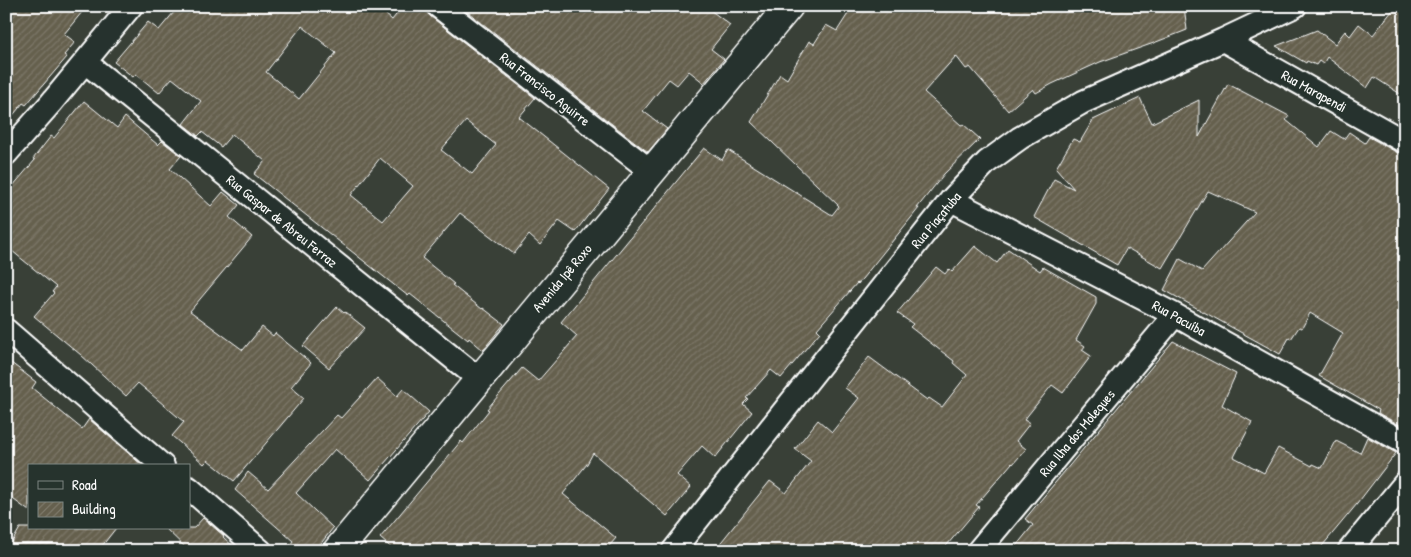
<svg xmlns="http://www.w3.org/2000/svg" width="1411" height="557" font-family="'Patrick Hand',sans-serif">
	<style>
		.building { fill: url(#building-hatch); stroke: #fff; fill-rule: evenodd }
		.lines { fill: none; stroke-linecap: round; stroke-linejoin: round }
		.street-casing { stroke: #fff; stroke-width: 26 }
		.secondary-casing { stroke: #fff; stroke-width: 31 }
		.street { stroke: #26332d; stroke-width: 22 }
		.secondary { stroke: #26332d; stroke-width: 28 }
		.labels { text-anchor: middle; stroke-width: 4; stroke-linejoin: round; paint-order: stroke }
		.street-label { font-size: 14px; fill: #fff; stroke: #26332d }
	</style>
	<defs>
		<pattern id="building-hatch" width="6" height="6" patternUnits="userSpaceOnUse" patternTransform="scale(1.25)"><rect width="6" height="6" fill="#65604e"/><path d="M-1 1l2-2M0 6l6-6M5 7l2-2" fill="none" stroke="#7c7869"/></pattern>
	</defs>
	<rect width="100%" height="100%" fill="#394037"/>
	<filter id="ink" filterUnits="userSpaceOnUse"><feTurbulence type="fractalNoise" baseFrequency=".02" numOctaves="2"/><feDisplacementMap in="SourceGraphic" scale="10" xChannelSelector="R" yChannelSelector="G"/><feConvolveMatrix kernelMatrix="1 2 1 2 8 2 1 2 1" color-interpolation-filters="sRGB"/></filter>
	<g filter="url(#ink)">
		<path class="building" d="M6,6H87L64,34L75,42L64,55L67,57L26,105L23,103L6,124Z
			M179,6H376L392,20L403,6H425L426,11L430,16L535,98L519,117L609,189L575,232L559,221L540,245L529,235L514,254L460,213L422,258L454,284L452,285L482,309L483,308L504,324L483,350L469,338L468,340L410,294L408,296L254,174L265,161L232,134L221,147L202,132L198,136L183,124L201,101L172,78L159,93L136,74L133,77L114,62L148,22L159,30ZM302,26L336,53L299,99L266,72ZM466,121L496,145L472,174L441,150ZM380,158L413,186L383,221L351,195Z
			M460,6H705L730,25L711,49L724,59L704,83L689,71L677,85L669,79L643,111L667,129L648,152Z
			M853,6H1184L1187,30L1151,44L1100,62L1052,84L1036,93L1033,89L1008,111L970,67L966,69L956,56L924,92L961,125L963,124L980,139L944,174L917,208H919L858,284L857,283L817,329L820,332L781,378L771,370L746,398L748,399L743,404L752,412L715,458L702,446L677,475L691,487L667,516L593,453L587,464L563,494L616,538L605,551H395L380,538L461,441L463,443L489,410L487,409L522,368L538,381L577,336L561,322L704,148L722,160L728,150L832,215L839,206L751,122L780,74L787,79L809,41L814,44L826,25L837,31Z
			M1396,6H1405V97L1374,77L1367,88L1327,57L1323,64L1319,61L1316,65L1307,61L1306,63L1276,46L1317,30L1335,44L1345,31L1350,36L1359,24L1373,35Z
			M1228,84L1289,116L1286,120L1319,147L1331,131L1344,139L1349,132L1365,143L1369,137L1405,157V243L1397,254L1405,259V428L1378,413L1379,410L1319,376L1343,333L1310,313L1302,328L1299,327L1291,339L1289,338L1280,354L1164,290L1180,259L1202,271L1255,212L1208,191L1162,268L1127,248L1117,265L1034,217L1054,179L1074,189L1056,168L1073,139L1080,142L1093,120L1140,98L1152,123L1199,100V137Z
			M84,101L117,128L125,117L158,145L162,141L181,156L170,169L211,206L223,192L239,205L229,217L252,237L190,311L243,350L262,327L273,336L275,333L311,363L291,387L304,398L234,481L208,460L204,464L172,436L184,422L138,383L126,396L81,355L34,316L54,293L52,292L56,287L6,246V194L35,160L33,159L51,136L54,138Z
			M975,246L997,263L1008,249L1040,271L1043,267L1096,297V304L1076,340L1085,346L1082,350L1091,356L1063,393L1052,385L1024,420L1030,423L1016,441L1026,449L1013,464L1012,463L976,505L979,507L942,551H714L770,481L786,493L811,461L795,449L818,420L832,432L859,398L845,388L869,357L927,400L929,398L942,407L967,375L953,363L954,361L910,327L913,324L897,313L936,267L945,274L949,269L952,272Z
			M337,307L344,313L345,312L365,328L329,368L303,346Z
			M1173,341L1236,374L1222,405L1252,422L1234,457L1264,473L1278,448L1312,466L1313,464L1322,468L1336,441L1360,453L1367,437L1396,453L1357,504L1318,551H1012L1033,525L1025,519Z
			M6,359L36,382L32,388L82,429L89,419L143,466H29V511L6,494Z
			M377,378L397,396L403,389L429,412L370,480L335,449L296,493L333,528L315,551H286L293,541L235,490L248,472L268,489L337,415L341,418Z
			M203,518L224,536L223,537L238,551H189L165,528H194Z
			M20,528H116L98,551H7Z"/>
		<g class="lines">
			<g class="street-casing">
				<path id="street" d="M438,6L651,171
					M1223,40L1405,142
					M85,62L479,379
					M6,154L51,103L131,6
					M951,200L1175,315L1196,327L1405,443
					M6,330L163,466
					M189,488L261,551
					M673,551L951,200L987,162L1020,138L1083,102L1223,40L1295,6
					M978,551L1175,315
					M1349,551L1405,483"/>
			</g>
			<g class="secondary-casing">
				<path id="secondary" d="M337,551L789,6"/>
			</g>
			<use href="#street" class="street"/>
			<use href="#secondary" class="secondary"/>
		</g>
	</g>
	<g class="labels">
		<g class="street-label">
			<text transform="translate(545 89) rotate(38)" y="5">Rua Francisco Aguirre</text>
			<text transform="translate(1314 91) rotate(29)" y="5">Rua Marapendi</text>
			<text transform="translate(936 220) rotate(-50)" y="5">Rua Piaçatuba</text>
			<text transform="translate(282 221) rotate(39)" y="5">Rua Gaspar de Abreu Ferraz</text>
			<text transform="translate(562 278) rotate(-50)" y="5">Avenida Ipê Roxo</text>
			<text transform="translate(1179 318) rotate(29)" y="5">Rua Pacuíba</text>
			<text transform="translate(1077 433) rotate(-50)" y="5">Rua Ilha dos Moleques</text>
		</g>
	</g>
	<rect width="1411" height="557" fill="none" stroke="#26332d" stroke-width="25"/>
	<rect x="12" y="12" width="1386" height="532" fill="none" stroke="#fff" stroke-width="2" filter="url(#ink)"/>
	<rect x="28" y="464" width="162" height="65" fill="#26332d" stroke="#7d8581"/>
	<rect x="38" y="481" width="25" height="8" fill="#26332d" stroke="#7d8581"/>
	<text x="72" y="490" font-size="15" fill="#ffffff">Road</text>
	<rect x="38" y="502" width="25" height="15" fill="url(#building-hatch)" stroke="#7d8581"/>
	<text x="72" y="514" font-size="15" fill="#ffffff">Building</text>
</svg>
